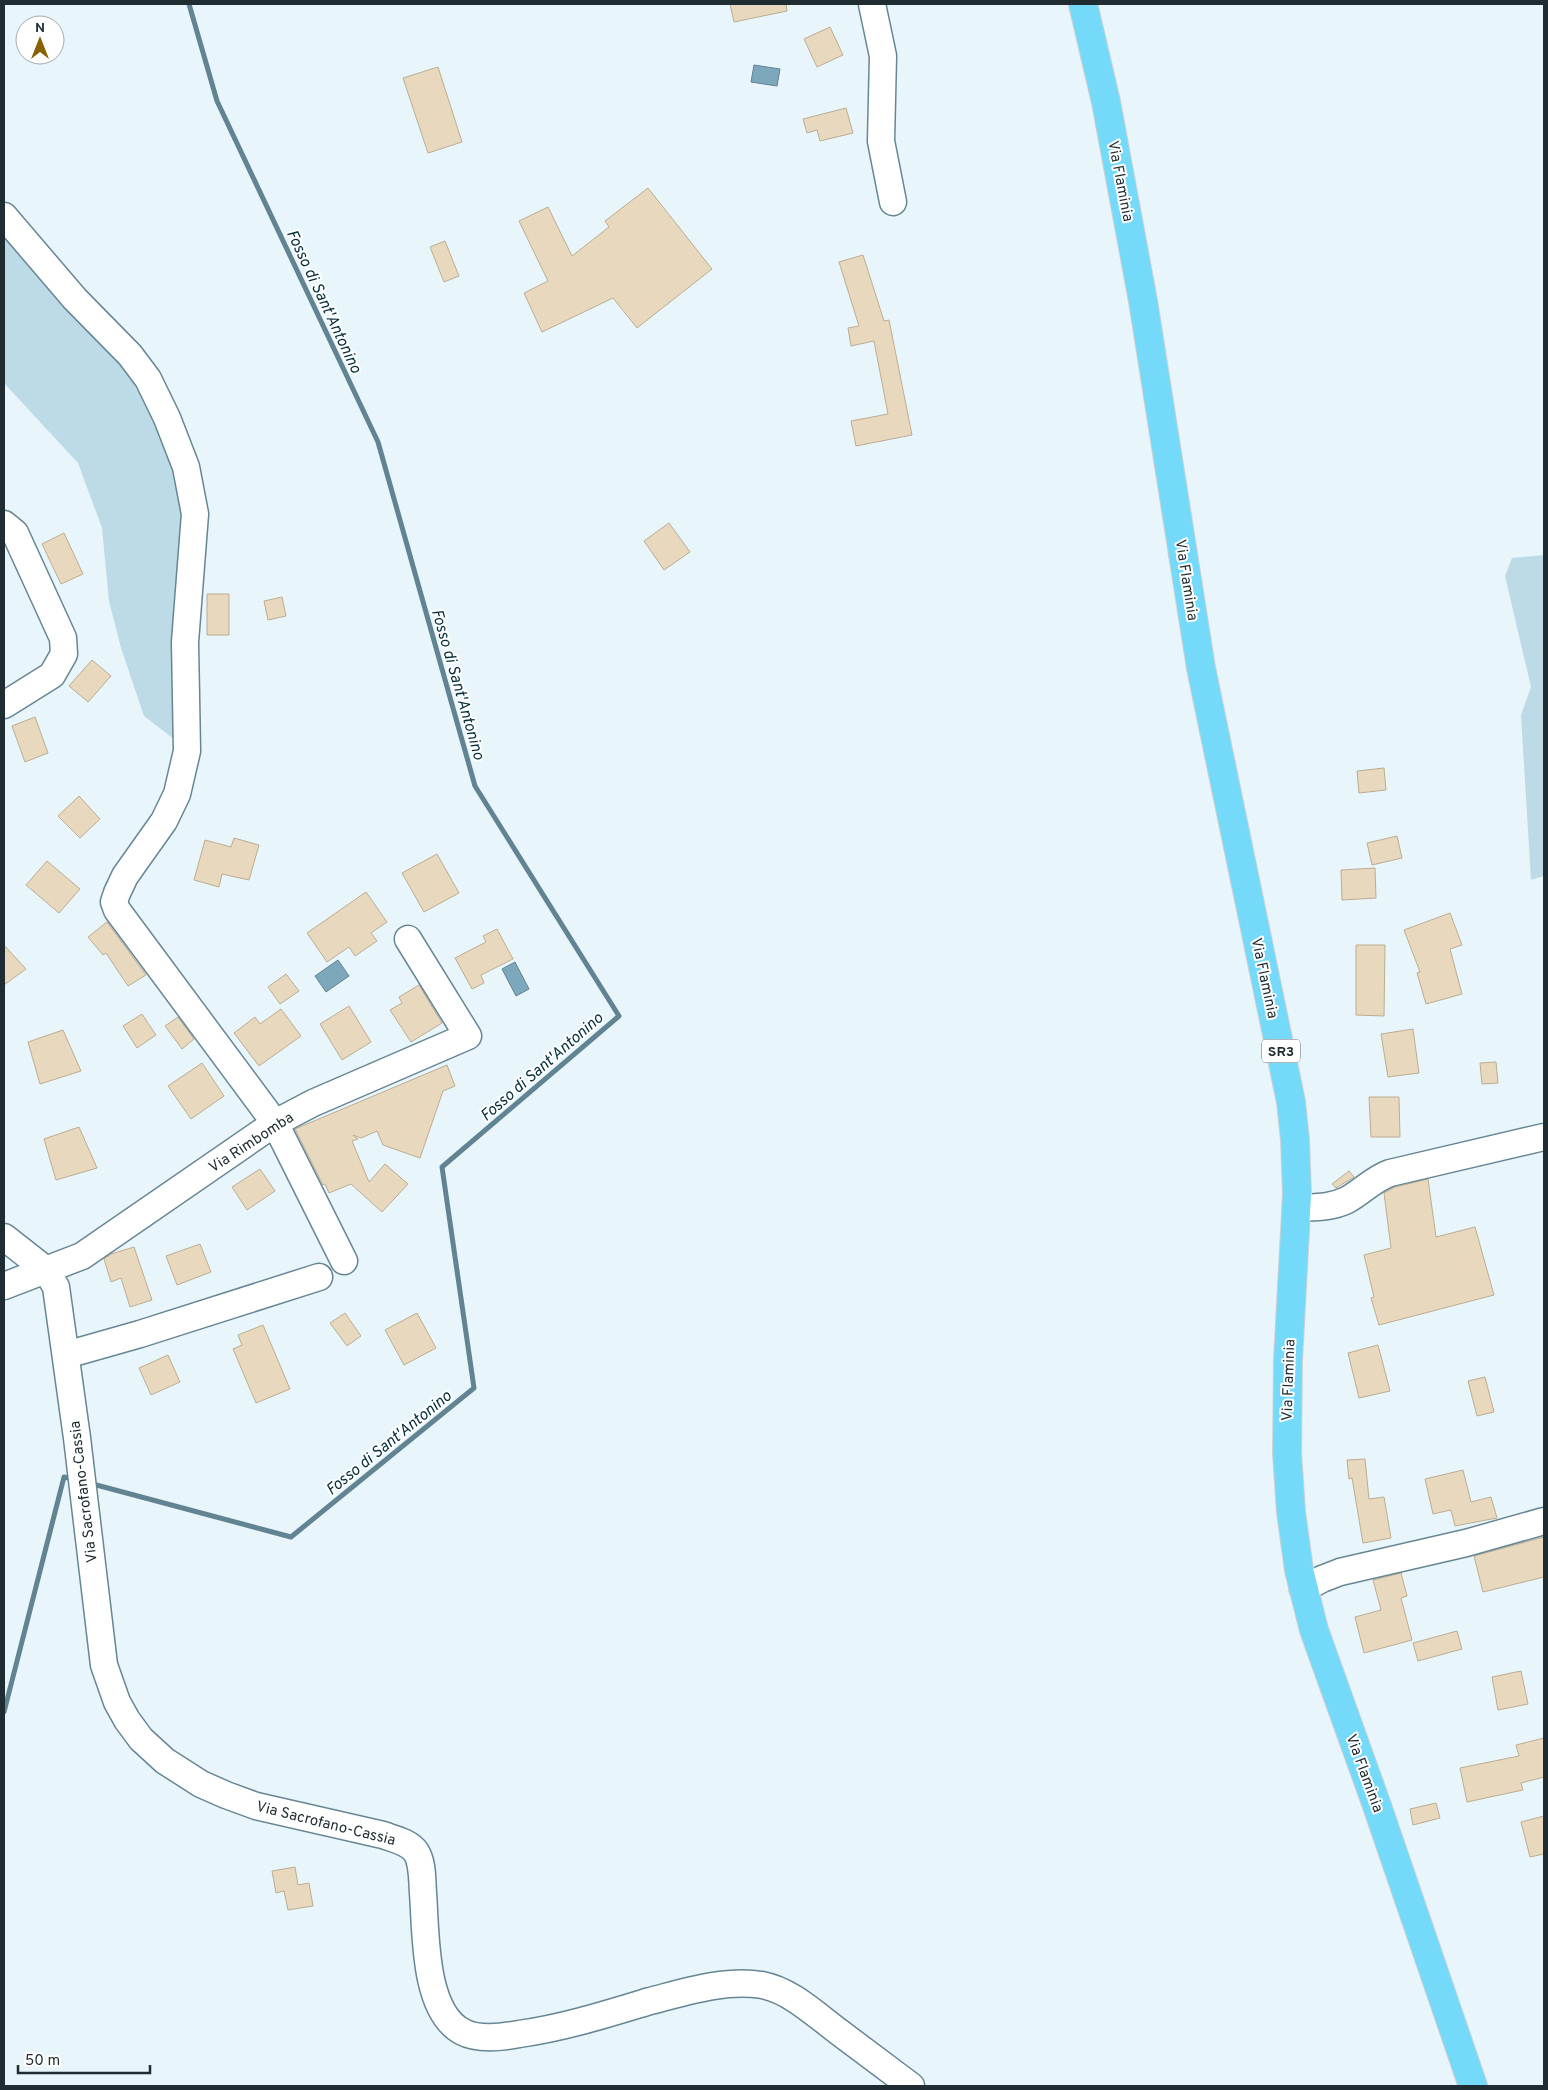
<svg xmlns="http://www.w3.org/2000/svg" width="1548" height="2090" font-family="Overpass,sans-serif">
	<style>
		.green { fill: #bddae7 }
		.water { fill: #7da8bb; stroke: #618392 }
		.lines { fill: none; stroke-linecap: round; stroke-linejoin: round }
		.stream { stroke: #618392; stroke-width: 5 }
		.building { fill: #e8d8bd; stroke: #bcad92 }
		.minor-casing { stroke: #678694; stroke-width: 29 }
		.major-casing { stroke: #ced1d2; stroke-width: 30 }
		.minor { stroke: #fff; stroke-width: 26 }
		.major { stroke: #75daf9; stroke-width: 28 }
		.labels { text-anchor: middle; stroke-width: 4; stroke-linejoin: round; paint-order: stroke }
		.shield { fill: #fff; stroke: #626b6f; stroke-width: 1 }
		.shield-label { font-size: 14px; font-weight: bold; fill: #1f2c31 }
		.street-label { font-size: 15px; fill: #1f2c31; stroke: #fff }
		.water-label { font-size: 16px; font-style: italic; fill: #042e3c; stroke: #fff }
	</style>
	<rect width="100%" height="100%" fill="#e8f5fb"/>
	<path class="green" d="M4,229L146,388L178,466L181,519L177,676L179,743L144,716L121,648L109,601L102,528L78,463L4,383Z
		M1544,555V876L1531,880L1521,715L1531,687L1505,576L1512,558Z"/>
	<path class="water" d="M754,65L780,69L777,86L751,82Z
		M338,960L349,976L326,992L315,976Z
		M515,962L529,989L516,996L502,969Z"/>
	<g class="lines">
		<path class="stream" d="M89,1483L291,1537L474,1388L442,1167L619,1016L475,786L378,442L217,101L189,4
			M4,1712L64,1477L74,1479"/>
	</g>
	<path class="building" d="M730,4H786L787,11L734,22Z
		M830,27L843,55L817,67L804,39Z
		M438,67L462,142L428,153L403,78Z
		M846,108L853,133L820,141L817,130L807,133L803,119Z
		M648,188L712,269L637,328L613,298L542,332L524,293L548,281L519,221L548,207L572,256L609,227L605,221Z
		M445,241L459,276L444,282L430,247Z
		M863,255L884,321L889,320L912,435L856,446L851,421L888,414L874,341L851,346L848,328L859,326L839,262Z
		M669,523L690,552L664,570L644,541Z
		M64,533L83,574L61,584L42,544Z
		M207,594H229V635H207Z
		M282,597L286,616L268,620L264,601Z
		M92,660L111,676L88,702L69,686Z
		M35,717L48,753L25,762L12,726Z
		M1384,768L1386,790L1359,793L1357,771Z
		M79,796L100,819L80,838L58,816Z
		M1397,836L1402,858L1372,865L1367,843Z
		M234,838L259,845L249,880L222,874L219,887L194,880L205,840L231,847Z
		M437,854L459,893L424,912L402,873Z
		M47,861L80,889L59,913L26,885Z
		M1375,868L1376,898L1342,900L1341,870Z
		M366,892L387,922L371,933L377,941L355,956L349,947L327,962L307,933Z
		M1450,913L1462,945L1450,949L1462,994L1426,1004L1417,973L1420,972L1404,930Z
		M107,922L146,975L128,986L106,953L103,955L88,937Z
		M497,929L513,959L481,975L484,983L472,989L455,958L486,942L483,936Z
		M4,945L26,969L4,985Z
		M1356,945H1385L1384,1016L1356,1015Z
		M286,974L299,991L280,1004L268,987Z
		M419,985L442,1023L411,1042L390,1010L402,1003L399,997Z
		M349,1006L371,1042L342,1060L320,1024Z
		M281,1009L301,1036L259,1066L234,1033L255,1017L260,1024Z
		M142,1014L156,1035L137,1048L123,1026Z
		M178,1017L194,1039L182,1049L165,1026Z
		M1413,1029L1419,1073L1388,1077L1381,1034Z
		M63,1030L81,1071L40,1084L28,1042Z
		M1496,1062L1498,1083L1482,1084L1480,1063Z
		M202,1063L224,1096L191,1119L168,1086Z
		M447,1065L455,1086L443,1091L420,1158L383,1145L377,1131L361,1138L353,1135L358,1139L352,1141L369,1182L385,1164L408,1184L382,1212L351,1184L329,1193L325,1184L323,1185L295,1129Z
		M1369,1097H1399L1400,1137H1371Z
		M79,1127L97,1168L56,1180L44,1139Z
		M260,1169L275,1191L247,1210L232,1187Z
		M1349,1171L1354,1177L1336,1188L1332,1184Z
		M1428,1179L1436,1237L1475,1227L1494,1295L1379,1325L1371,1298L1374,1297L1364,1255L1391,1248L1384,1193L1395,1187Z
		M200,1244L211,1272L177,1285L166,1256Z
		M134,1247L152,1300L130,1307L121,1278L111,1282L104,1259L111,1254Z
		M345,1313L361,1336L347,1346L330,1323Z
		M417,1313L436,1348L404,1365L385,1330Z
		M263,1325L290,1389L256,1403L233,1349L242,1345L238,1335Z
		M1378,1345L1390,1391L1359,1398L1348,1353Z
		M168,1355L180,1382L151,1395L139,1368Z
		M1485,1377L1494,1412L1477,1416L1468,1381Z
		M1365,1459L1369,1499L1384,1497L1391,1538L1363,1543L1352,1478L1349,1479L1347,1460Z
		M1463,1470L1471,1502L1491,1497L1497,1518L1455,1526L1451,1510L1433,1514L1425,1479Z
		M1544,1537V1577L1483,1592L1474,1556Z
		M1401,1573L1407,1596L1401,1598L1412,1640L1364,1653L1355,1617L1381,1610L1373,1580Z
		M1457,1631L1462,1649L1418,1661L1413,1643Z
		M1521,1671L1528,1704L1498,1710L1492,1677Z
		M1544,1738V1777L1521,1783L1523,1790L1467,1802L1460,1768L1519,1756L1516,1745Z
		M1436,1803L1440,1818L1413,1825L1410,1809Z
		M1544,1816V1854L1530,1857L1521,1822Z
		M295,1867L298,1885L309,1883L313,1906L288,1910L284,1891L276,1893L272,1871Z"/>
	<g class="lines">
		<g class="minor-casing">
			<path id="minor" d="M872,4L883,56L881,141L893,202
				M4,216L75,299L130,355L148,379L167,418L186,467L195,514L185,642L187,751L177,794L164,821L125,876L117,893L114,902L117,910L275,1123L344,1261
				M4,524L15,533L63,638L64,654L52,675L4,705
				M1297,1208C1313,1207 1331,1208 1347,1200C1362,1192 1373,1179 1390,1173L1544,1137
				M4,1237L46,1270L56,1287L77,1438L104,1665L117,1702L127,1720L141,1739L165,1761L201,1784L226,1795L256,1806L383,1835C394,1839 409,1842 416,1852C423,1863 422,1880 423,1893C426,1931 423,2012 463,2032C478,2040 503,2037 519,2034C563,2028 607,2014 650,2001C685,1992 725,1979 762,1985C790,1990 816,2015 839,2032C863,2050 887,2068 911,2086
				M4,1286L82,1256L275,1123L313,1103L468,1036L408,939
				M66,1355L140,1334L319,1277
				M1303,1589L1322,1579L1340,1572L1466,1543L1544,1521"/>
		</g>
		<g class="major-casing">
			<path id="major" d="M1083,4L1106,102L1143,301L1201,668L1291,1102L1295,1140L1297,1194L1288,1360L1287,1453L1291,1512L1299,1570L1314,1630L1376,1803L1473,2086"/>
		</g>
		<use href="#minor" class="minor"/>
		<use href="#major" class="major"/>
	</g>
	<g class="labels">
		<rect class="shield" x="1262" y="1039.5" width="38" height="23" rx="4"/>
		<g class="shield-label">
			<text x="1281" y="1056">SR3</text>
		</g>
		<g class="street-label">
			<text transform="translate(1121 181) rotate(79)" y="5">Via Flaminia</text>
			<text transform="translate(1187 580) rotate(81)" y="5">Via Flaminia</text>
			<text transform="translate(1265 978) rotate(78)" y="5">Via Flaminia</text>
			<text transform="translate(251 1142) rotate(-33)" y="5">Via Rimbomba</text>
			<text transform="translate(1288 1380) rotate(-88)" y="5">Via Flaminia</text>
			<text transform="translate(83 1492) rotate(-97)" y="5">Via Sacrofano-Cassia</text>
			<text transform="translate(1365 1773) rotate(70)" y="5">Via Flaminia</text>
			<text transform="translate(326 1823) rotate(14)" y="5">Via Sacrofano-Cassia</text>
		</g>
		<g class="water-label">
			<text transform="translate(325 301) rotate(65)" y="6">Fosso di Sant'Antonino</text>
			<text transform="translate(459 684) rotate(74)" y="6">Fosso di Sant'Antonino</text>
			<text transform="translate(541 1066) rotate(-41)" y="6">Fosso di Sant'Antonino</text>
			<text transform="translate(388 1442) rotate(-39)" y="6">Fosso di Sant'Antonino</text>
		</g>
	</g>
	<rect width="1548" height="2090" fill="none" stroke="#1f2c31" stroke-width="10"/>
	<g transform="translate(40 40)"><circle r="24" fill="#ffffff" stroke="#a5abad"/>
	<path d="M0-4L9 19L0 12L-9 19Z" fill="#896200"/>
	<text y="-8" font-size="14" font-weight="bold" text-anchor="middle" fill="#1f2c31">N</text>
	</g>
	<path d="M18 2065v8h132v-8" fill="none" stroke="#1f2c31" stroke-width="2.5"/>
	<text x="25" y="2065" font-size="15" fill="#1f2c31" stroke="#ffffff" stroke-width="4" paint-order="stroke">50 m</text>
</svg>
